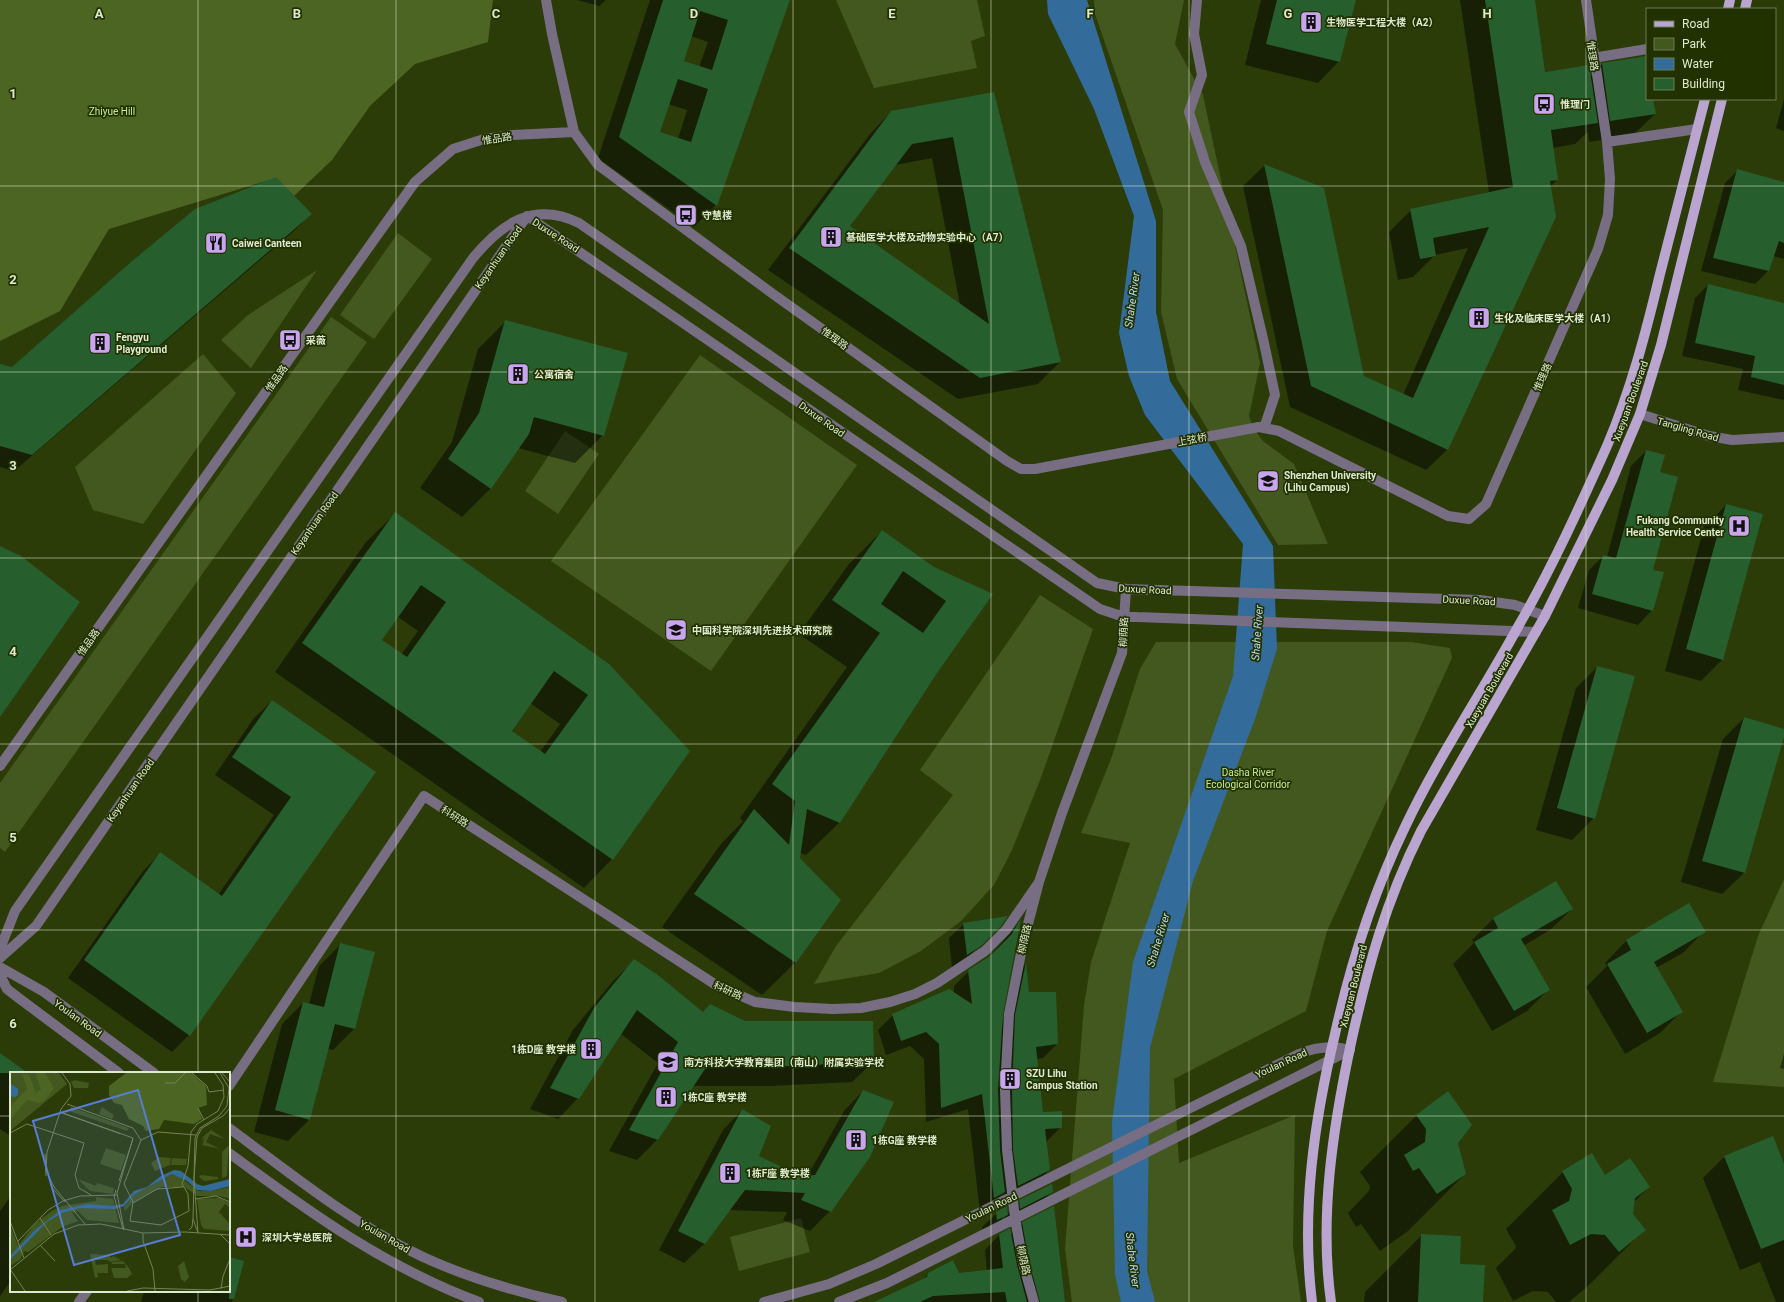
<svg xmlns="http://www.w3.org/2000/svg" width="1784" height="1302" font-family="Roboto,'Noto Sans SC',sans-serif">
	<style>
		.green { fill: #43581e }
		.forest { fill: #4d6523 }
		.water { fill: #336c9b }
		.shadow { fill: #0007; fill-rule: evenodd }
		.building { fill: #265e2e; fill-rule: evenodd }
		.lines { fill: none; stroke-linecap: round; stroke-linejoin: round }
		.minor { stroke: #786e83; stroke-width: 10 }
		.major { stroke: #b9a5d0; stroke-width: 10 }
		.grid { fill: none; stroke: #deeacf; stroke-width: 1; stroke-opacity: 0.55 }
		.labels { text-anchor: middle; stroke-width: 3.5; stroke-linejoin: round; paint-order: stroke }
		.poi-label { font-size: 10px; font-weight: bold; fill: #deeacf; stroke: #213100; text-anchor: start }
		.street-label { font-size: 10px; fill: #deeacf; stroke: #213100 }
		.park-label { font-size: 10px; fill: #c4ea8c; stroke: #213100 }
		.water-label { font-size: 11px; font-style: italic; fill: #bbd9f5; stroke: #213100 }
		.inset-road { fill: none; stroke: #738258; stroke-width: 1 }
		.view { fill: #577dd5; fill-opacity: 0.15; stroke: #577dd5; stroke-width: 2 }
		.inset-edge { fill: none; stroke: #deeacf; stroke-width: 2 }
		.grid-label { font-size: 13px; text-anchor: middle; font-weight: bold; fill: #deeacf; stroke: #213100; stroke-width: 3.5; stroke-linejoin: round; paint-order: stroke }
	</style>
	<rect width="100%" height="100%" fill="#2b3c08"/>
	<path class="green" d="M836,0H977L985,36L971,41L977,68L874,88Z
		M1094,0H1184L1175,44L1203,95L1260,363L1249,416L1253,428L1263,441L1294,464L1328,544L1278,545L1177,379L1161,312L1163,210L1095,14Z
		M398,233L432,259L374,339L340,315Z
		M317,270L251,368L221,340L248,315Z
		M331,317L367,342L5,852L0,848V783Z
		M203,354L236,393L143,524L93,510L75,467Z
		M700,355L857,465L711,671L551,561Z
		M565,431L599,454L558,514L525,491Z
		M1040,595L1093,629L1042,775L1012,850L994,885L961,921L921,951L879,973L814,984L836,946L953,795L920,770Z
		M1156,642H1411L1450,648L1452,658L1327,931L1306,1011L1174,1079L1179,1163L1295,1115L1293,1246L1301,1302H1072L1065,1249L1084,1006L1091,962L1130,843L1081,833L1111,759L1140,669Z
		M1784,879V1087L1713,1082L1758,936Z
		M801,1218L810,1252L739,1271L730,1237Z"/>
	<path class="forest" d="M0,0H493L488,42L415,64L370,106L332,160L294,196L276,178L109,229L60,311L0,341Z"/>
	<path class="water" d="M1047,0H1087L1156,221V312L1170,381L1273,546L1277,649L1255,719L1193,881L1150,1048L1147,1271L1155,1302H1121L1115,1275L1112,1122L1133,962L1233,676L1243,544L1145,415L1129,376L1119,333L1134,216L1094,109L1048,14Z"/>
	<path class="shadow" d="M577,0H606L599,6Z
		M650,0H789L716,205L694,227L598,158ZM691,36L708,42L699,67L683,62ZM668,104L687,110L678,139L659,133Z
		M1261,0H1355L1339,61L1318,83L1245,65Z
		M1460,0H1534L1544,73L1590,77L1602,64L1647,63V99H1652L1655,114L1633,135L1589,142L1588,132L1575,144L1553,148L1557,180L1550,187L1448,449L1426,470L1290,407L1243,186L1265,165L1363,377L1403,395L1468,248L1435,255L1413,277L1398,280L1389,232L1411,210L1489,193Z
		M993,93L1060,362L1038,384L958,399L768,270L870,134L891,112ZM932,158L960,305L848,227L895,165Z
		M1784,99V131L1776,128Z
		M1738,170L1784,183V259L1773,256L1768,271L1755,284L1701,271L1725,183Z
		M311,214L294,231L14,471L0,467V365L12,369Z
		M1708,285L1784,304V400L1738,390L1743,369L1682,356L1695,298Z
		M506,321L603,435L575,463L518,448L490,489L462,517L420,488L452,442L478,349Z
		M1646,451L1659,473L1652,570V610L1638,625L1578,608L1589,570L1603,556L1607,557L1631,466Z
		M1726,505L1723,659L1701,681L1665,671L1704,527Z
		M395,514L608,665L612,859L584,888L275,672L366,542ZM398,617L418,631L401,655L381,640ZM530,703L560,724L540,752L510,732Z
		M882,531L934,568L991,594L936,672L840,822L806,855L800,853L796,962L762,995L662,927L721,844L743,821L740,818L847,667L799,634L849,564Z
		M1597,667L1594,818L1572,840L1536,830L1576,688Z
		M272,701L375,772L189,1035L172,1052L68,978L143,871L160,854L218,895L274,815L215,775L254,718Z
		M1744,718L1784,730V734L1744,873L1722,894L1681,882L1723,739Z
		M1689,905L1704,931L1683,953L1656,968L1681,1012L1660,1033L1625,1054L1586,987L1607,966L1605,963L1626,941Z
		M1572,909L1550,930L1523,946L1548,990L1527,1011L1492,1031L1453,964L1474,943L1472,940L1493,919Z
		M1020,922L1002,1014V1026L1012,977L1025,964L1029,993L1057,1044L1043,1058L1036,1059L1042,1113L1061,1127L1046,1142L1049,1170L1034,1185L1004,1200L1003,1194L989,1207L980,1212L968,1109L926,1122L924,1059L910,1046L886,1055L878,1030L893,1015L954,994V986L969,971L990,956Z
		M964,924L1000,925L965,960L952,969L949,938Z
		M341,944L354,1029L333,1050L328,1049L310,1119L288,1141L254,1132L282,1024L303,1003L309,1004L319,966Z
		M634,961L703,1013L745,1022L873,1062L852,1082L769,1086H692L658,1139L637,1160L609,1151L658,1063L621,1034L578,1098L558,1119L530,1109L573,1030L613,981Z
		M0,1054L27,1073H11V1136L0,1129Z
		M1784,1054V1069L1780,1068Z
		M863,1091L830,1211L810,1231L783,1220L787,1212L729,1210L704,1244L684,1263L659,1250L723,1130L742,1110L758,1157L800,1177H807L844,1111Z
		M1417,1115L1457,1143L1465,1174L1408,1231L1380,1251L1361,1224L1356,1227L1348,1213L1369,1191L1370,1186L1360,1172Z
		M1724,1157L1784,1166V1302H1776L1760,1262L1740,1270L1703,1178Z
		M1563,1172L1605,1176L1649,1187L1633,1203L1632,1214L1645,1229L1588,1286L1569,1302H1556L1548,1292L1533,1291L1513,1301L1496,1268L1515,1249L1516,1246L1506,1229Z
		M1051,1192L1037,1207L1006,1222L1005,1216L992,1229L983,1234L982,1227L997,1213L1007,1214L1020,1201Z
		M11,1196V1281L0,1296V1211Z
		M1023,1223L1064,1302H876L922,1281L928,1274H959L987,1271L985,1250L999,1235H1010Z
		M1422,1235L1458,1265L1482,1302H1364L1365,1292Z
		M229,1258L242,1262L232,1302H141L144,1291H229Z"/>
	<path class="building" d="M663,0H790L717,206L619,137ZM700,11L728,20L712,70L684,61ZM678,79L708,89L691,142L660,132Z
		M1277,0H1356L1340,62L1266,44Z
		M1485,0H1535L1545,72L1589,65L1598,123L1551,130L1558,180L1550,181L1556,217L1448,450L1311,386L1264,164L1324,188L1364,376L1413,398L1489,227L1433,238L1436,256L1420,259L1410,209L1513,187Z
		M1647,56V99H1653L1656,114L1610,121L1602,63Z
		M994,92L1061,362L980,378L789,248L891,111ZM953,137L989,324L850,226L912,144Z
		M1737,169L1784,182V243L1779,241L1769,271L1713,258Z
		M276,177L312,214L32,455L0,446V364L12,367L131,262L195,209Z
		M1708,284L1784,303V385L1751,377L1755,356L1695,343Z
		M505,320L628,353L604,436L534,417L529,434L491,489L448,459L479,413Z
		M1646,450L1665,455L1660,472L1678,477L1653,570L1664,572L1653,611L1592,594L1603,555L1616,558Z
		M1726,504L1763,514L1723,660L1686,649Z
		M395,512L609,664L690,751L613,860L302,643ZM421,585L446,602L407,657L382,640ZM554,671L588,695L545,754L512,731Z
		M882,530L934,567L993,594L937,673L840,823L807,809L800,858L841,900L796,963L694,894L754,809L789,845L795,801L772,784L880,633L832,600ZM903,571L946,601L923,633L881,604Z
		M0,546L21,556L80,602L0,717Z
		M1597,666L1635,676L1595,819L1557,808Z
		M272,700L376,772L190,1036L84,960L160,852L222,896L291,797L232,757Z
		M1744,717L1784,729V737L1745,873L1702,861Z
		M1556,881L1573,909L1521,939L1550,990L1514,1011L1474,942L1498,928L1493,918Z
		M1689,903L1706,932L1654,962L1683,1012L1647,1033L1607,964L1631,950L1626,940Z
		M1008,916L1001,926L981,946L967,955L963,923Z
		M1021,919L1003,1014L998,1090L1000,1150L1005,1192L994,1198L982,1094L941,1108L939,1044L926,1032L901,1041L892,1014L949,989L972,1004L968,970L990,956L1011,935Z
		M340,943L375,952L355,1029L335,1024L310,1120L275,1110L303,1002L324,1007Z
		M634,959L659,976L703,1012L710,1004L745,1021H873L874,1062L790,1066H707L658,1140L629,1130L678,1042L637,1010L579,1099L550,1088L594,1008Z
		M1026,962L1029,992H1056L1058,1044L1036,1047L1043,1112L1062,1111V1128L1045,1129L1050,1170L1018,1186L1013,1150L1012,1090L1015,1015Z
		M0,1053L28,1073H0Z
		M863,1090L894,1102L870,1157L831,1212L801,1200L805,1193L745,1190L705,1244L678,1231L742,1109L771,1126L759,1156L800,1176L815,1175Z
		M1448,1091L1472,1125L1458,1143L1466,1174L1437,1194L1419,1168L1413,1171L1404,1155L1425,1142L1426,1129L1416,1115Z
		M1773,1136L1784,1164V1240L1761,1249L1724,1156Z
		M1592,1153L1605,1175L1630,1158L1650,1187L1635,1198L1633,1214L1646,1230L1619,1252L1605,1235L1591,1234L1570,1245L1552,1210L1569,1201L1572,1189L1562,1171Z
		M1052,1184L1053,1192L1020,1209L1019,1200Z
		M1007,1206L1008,1215L997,1220L996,1212Z
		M1054,1206L1065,1302H1040L1029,1262L1022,1222Z
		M1010,1228L1017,1265L1027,1302H1007L1005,1292L933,1296L920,1302H874L927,1277L928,1273L953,1260L959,1273L1003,1268L999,1234Z
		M1421,1234L1461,1236L1460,1264L1485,1265L1483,1302H1418Z
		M229,1257L244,1261L234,1299H229Z"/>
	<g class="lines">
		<path class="minor" d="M546,0L552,34L574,132L598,165L773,294L1007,461L1021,469H1035L1259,427L1279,431L1448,516L1469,519L1486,504L1598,249L1608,215L1610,179L1607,142L1586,0
			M1197,0L1194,34L1202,75L1189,112L1205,162L1241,246L1264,343L1275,395L1264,428
			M1593,58L1647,49
			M1607,142L1697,129
			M527,216L1100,609L1121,616L1137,617L1536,632
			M1640,414L1709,436L1732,440L1784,437
			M0,766L415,182L453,149L484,139L513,135L574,132
			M0,949L15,911L473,258C502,223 534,201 579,223L1097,583L1126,589L1480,600L1515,605L1545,616
			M0,958L36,926L527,216
			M0,967L44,992L154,1073
			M0,975L7,989L20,999L119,1073
			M229,1086L424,796L716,985L755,1002L795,1007L832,1009L861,1008L890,1002L915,994L937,983L985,951L1006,930L1039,882
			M229,1128C290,1173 351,1223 421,1256C466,1277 513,1291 562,1302
			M229,1153C309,1212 385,1267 479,1302
			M79,1302L87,1291
			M764,1302L829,1284L876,1264L1299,1054C1316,1047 1332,1045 1350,1050
			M839,1302L887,1283L1350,1050
			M1034,1302L1023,1263L1015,1218L1007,1150L1005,1090L1009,1014L1023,943L1039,882L1062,813L1122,653L1126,589"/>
		<path class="major" d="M1728,9L1730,0
			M1745,9L1747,0
			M1312,1302C1301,1212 1314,1121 1335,1034C1351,962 1373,893 1405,827C1438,757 1482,693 1519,625C1552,568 1580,506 1607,446C1631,390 1646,332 1660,274C1675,216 1690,157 1705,99
			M1331,1302C1319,1217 1333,1127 1351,1043C1368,966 1385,903 1421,831L1545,616L1612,480L1640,414L1661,345L1722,99"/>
	</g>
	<path class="grid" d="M198,0V1073M396,0V1302M595,0V1302M793,0V1302M991,0V1302M1189,0V1302M1388,0V1302M1586,0V1302M0,186H1784M0,372H1784M0,558H1784M0,744H1784M0,930H1784M0,1116H11M229,1116H1784M198,1291V1302"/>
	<defs>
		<g id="building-square" transform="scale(1.15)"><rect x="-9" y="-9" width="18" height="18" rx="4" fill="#c9a5ee" stroke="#213100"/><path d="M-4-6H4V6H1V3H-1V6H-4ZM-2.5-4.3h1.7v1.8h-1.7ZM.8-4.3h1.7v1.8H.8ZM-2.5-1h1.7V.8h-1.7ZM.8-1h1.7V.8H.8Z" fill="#111"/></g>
		<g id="bus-square" transform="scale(1.15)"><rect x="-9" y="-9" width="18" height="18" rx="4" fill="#c9a5ee" stroke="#213100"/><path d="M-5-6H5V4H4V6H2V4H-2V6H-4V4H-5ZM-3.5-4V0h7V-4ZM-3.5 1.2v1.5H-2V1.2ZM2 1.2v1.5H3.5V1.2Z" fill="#111"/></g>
		<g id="restaurant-square" transform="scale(1.15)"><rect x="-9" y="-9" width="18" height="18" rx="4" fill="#c9a5ee" stroke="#213100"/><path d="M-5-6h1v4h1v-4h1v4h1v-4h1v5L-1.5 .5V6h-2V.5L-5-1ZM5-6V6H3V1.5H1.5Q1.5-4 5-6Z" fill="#111"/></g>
		<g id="university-square" transform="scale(1.15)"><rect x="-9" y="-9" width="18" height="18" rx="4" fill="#c9a5ee" stroke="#213100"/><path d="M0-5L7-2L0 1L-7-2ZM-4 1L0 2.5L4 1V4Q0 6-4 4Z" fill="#111"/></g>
		<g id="hospital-square" transform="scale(1.15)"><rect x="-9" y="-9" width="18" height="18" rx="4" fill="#c9a5ee" stroke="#213100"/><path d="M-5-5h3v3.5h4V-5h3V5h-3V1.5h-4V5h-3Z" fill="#111"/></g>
		<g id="school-square" transform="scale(1.15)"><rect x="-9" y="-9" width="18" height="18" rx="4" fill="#c9a5ee" stroke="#213100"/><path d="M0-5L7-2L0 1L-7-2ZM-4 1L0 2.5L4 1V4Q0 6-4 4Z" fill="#111"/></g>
	</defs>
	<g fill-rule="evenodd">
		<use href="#building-square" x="1311" y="22"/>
		<use href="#bus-square" x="1544" y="104"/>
		<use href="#bus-square" x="686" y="215"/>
		<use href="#building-square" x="831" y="237"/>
		<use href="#restaurant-square" x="216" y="243"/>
		<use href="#building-square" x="1479" y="318"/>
		<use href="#bus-square" x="290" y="340"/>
		<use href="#building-square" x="100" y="343"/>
		<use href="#building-square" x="518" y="374"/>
		<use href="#university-square" x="1268" y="481"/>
		<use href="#hospital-square" x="1739" y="526"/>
		<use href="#university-square" x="676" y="630"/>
		<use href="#building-square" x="591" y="1049"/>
		<use href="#school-square" x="668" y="1062"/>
		<use href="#building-square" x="1010" y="1079"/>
		<use href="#building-square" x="666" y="1097"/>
		<use href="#building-square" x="856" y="1140"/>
		<use href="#building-square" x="730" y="1173"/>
		<use href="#hospital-square" x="246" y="1237"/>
	</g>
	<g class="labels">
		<g class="poi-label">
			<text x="1326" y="26">生物医学工程大楼（A2）</text>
			<text x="1560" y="108">惟理门</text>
			<text x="702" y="219">守慧楼</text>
			<text x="846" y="241">基础医学大楼及动物实验中心（A7）</text>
			<text x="232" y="247">Caiwei Canteen</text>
			<text x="1494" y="322">生化及临床医学大楼（A1）</text>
			<text x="116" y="341">Fengyu<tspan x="116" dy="12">Playground</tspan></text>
			<text x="306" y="344">采薇</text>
			<text x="534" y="378">公寓宿舍</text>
			<text x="1284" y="479">Shenzhen University<tspan x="1284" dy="12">(Lihu Campus)</tspan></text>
			<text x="1724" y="524" text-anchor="end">Fukang Community<tspan x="1724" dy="12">Health Service Center</tspan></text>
			<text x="692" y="634">中国科学院深圳先进技术研究院</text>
			<text x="576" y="1053" text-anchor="end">1栋D座 教学楼</text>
			<text x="684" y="1066">南方科技大学教育集团（南山）附属实验学校</text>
			<text x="1026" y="1077">SZU Lihu<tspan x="1026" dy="12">Campus Station</tspan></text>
			<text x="682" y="1101">1栋C座 教学楼</text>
			<text x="872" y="1144">1栋G座 教学楼</text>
			<text x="746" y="1177">1栋F座 教学楼</text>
			<text x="262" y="1241">深圳大学总医院</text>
		</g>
		<g class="street-label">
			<text transform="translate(1593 56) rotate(82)" y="4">惟理路</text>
			<text transform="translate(497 138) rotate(-9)" y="4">惟品路</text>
			<text transform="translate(556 235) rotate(33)" y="4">Duxue Road</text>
			<text transform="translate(498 257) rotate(-55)" y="4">Keyanhuan Road</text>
			<text transform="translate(835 338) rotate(36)" y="4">惟理路</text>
			<text transform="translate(1542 377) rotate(-66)" y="4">惟理路</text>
			<text transform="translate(276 378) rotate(-55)" y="4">惟品路</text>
			<text transform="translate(1630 401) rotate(-70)" y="4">Xueyuan Boulevard</text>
			<text transform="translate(822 419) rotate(35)" y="4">Duxue Road</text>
			<text transform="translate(1688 429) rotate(16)" y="4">Tangling Road</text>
			<text transform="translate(1192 439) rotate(-11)" y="4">上弦桥</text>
			<text transform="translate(314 523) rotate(-55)" y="4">Keyanhuan Road</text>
			<text transform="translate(1145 589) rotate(3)" y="4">Duxue Road</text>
			<text transform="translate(1469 600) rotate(3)" y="4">Duxue Road</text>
			<text transform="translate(1123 632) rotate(-87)" y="4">柳荫路</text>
			<text transform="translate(88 642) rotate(-55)" y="4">惟品路</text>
			<text transform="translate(1489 690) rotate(-60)" y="4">Xueyuan Boulevard</text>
			<text transform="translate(130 790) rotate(-55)" y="4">Keyanhuan Road</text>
			<text transform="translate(455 816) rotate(33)" y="4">科研路</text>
			<text transform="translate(1024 939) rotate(-77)" y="4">柳荫路</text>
			<text transform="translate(1353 986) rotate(-76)" y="4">Xueyuan Boulevard</text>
			<text transform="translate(728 990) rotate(24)" y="4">科研路</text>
			<text transform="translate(78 1018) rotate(36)" y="4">Youlan Road</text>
			<text transform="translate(1281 1063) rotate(-25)" y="4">Youlan Road</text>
			<text transform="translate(991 1207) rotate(-26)" y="4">Youlan Road</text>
			<text transform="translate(385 1236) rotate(30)" y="4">Youlan Road</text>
			<text transform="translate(1024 1260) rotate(78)" y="4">柳荫路</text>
		</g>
		<g class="park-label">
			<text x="112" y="115">Zhiyue Hill</text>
			<text x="1248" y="776">Dasha River<tspan x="1248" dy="12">Ecological Corridor</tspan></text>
		</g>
		<g class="water-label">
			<text transform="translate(1132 300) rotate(-82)" y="4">Shahe River</text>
			<text transform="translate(1257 633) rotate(-86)" y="4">Shahe River</text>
			<text transform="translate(1158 940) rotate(-73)" y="4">Shahe River</text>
			<text transform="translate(1133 1260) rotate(83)" y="4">Shahe River</text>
		</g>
	</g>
	<g transform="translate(10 1072)">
		<rect width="220" height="220" fill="#2b3c08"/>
		<path d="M0,1H49L57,12L0,59ZM64,8L79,11L78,16H64L61,10ZM61,35L119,56L117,59L59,39ZM92,35L104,43L102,47L89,42ZM201,58L215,67L200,62L196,70L210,77L192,73L195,65L192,69L193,65ZM219,73L217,104L212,106V80ZM96,76L116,83L111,99L90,92ZM149,85L161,86L160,93L145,99L141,91ZM162,86L177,87L176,93H161ZM162,102L167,103L188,119H201L220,115V127L210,124H188L174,115H152L122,131L115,139L114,135L125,122ZM191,103L208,105V107L194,109L189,105ZM68,107L86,114L87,111L104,116L103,122L80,119ZM86,125L103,127L109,151L77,148L68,139L62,141L68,149L52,155L18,180L14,179L10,188L0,194V152L8,174L25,152L42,139L52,134L86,129ZM209,126L220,131V136L215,132L209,140L219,151L220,159L194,157L191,153L187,127ZM80,182L99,183L101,186L103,184L111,188L100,190L98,188H85L86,193L98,192V201H88L87,197L88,205L85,206ZM113,189L119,196L122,202L117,206H104L101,196H116L115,192H102V190ZM174,189L179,205L175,210L171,207L168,194Z" fill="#43581e"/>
		<path d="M12,1L19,3L26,21L31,17L25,1H35L44,16L37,26L30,31L17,28L0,47V35L17,17ZM116,1H181L196,14L197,33L188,36L192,47L184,52L154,48L149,57L136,59L133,54L119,47L112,33L104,31L99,23V14Z" fill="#4d6523"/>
		<path d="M0,11L8,17V23L5,25L0,24ZM164,98L171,99L187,112L193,114L220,107V114L201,119L187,118L177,109L162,102L125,122L114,134L105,137L70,136L52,141L37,150L0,188V184L26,157L51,138L77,132L102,134L113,132L124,119L137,115L151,104Z" fill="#336c9b"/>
		<path class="inset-road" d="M52,1L60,12L61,24L51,37L37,80L36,98L44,115L75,152M182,1L197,14L199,20L214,18M210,1L219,16L217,34L209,44L190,56L185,66L183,147L188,161L184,106L187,65L192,56L213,44L220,36M212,1L220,10M155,11H165L175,1M57,32L123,56L131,68M188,36L194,48M50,40L123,66M52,41L111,62M0,61L17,52L74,71L65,103L69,116L81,123M131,68L114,112L123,130L120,149L151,153L179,139L178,122L172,112L178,94L181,60L187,52L208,39L214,25L213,13L205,1M131,68L148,60L186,63M35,82L36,104M109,109L123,67M42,116L55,130M106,118L104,124L113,157M185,127L206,124L220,130M123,131L147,117L173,115M30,146L41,163M0,149L14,186M114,158L107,121L123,66M179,158L182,155L183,147M133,161V169L143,197L145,219M211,163L220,172M8,169L38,138L53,129L70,124L107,123M30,173L45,189M0,197L15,219M0,198L44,162L68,153L91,152L133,161L175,160L220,163M211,217L213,204L220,187M117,219L133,216L200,218L220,214"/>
		<path class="view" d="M128,18L170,163L64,193L23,49Z"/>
		<rect width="220" height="220" class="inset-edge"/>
	</g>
	<g class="grid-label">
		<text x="99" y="18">A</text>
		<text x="297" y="18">B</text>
		<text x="496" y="18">C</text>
		<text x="694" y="18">D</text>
		<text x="892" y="18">E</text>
		<text x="1090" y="18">F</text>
		<text x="1288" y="18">G</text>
		<text x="1487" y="18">H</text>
		<text x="13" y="98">1</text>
		<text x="13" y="284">2</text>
		<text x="13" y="470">3</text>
		<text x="13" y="656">4</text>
		<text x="13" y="842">5</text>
		<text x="13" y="1028">6</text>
	</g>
	<rect x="1646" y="8" width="130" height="92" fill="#213100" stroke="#6d7b53"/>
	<rect x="1654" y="21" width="20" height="6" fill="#b9a5d0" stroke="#6d7b53"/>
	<text x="1682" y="28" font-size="12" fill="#deeacf">Road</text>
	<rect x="1654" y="38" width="20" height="12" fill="#43581e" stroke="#6d7b53"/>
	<text x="1682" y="48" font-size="12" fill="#deeacf">Park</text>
	<rect x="1654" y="58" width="20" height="12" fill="#336c9b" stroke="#6d7b53"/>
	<text x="1682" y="68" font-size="12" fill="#deeacf">Water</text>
	<rect x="1654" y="78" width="20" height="12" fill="#265e2e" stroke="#6d7b53"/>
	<text x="1682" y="88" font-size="12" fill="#deeacf">Building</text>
</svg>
